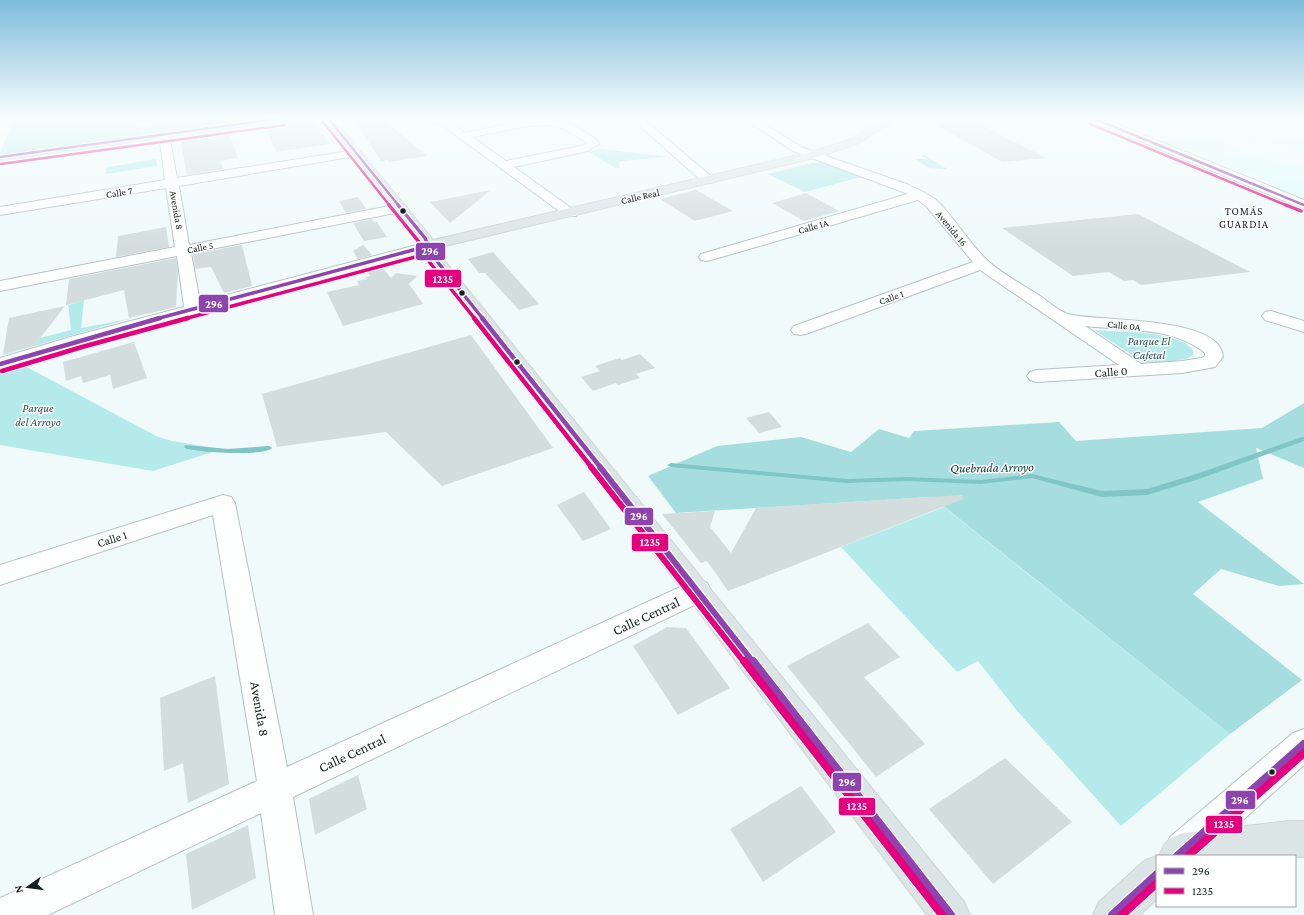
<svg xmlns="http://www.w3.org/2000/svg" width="1304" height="915" font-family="'Crimson Pro',serif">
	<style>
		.built { fill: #e1fbfc }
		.green { fill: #b5eaeb }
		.forest { fill: #a6dedf }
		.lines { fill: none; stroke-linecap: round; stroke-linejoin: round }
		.stream { fill: #80c6c7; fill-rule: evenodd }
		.building { fill: #d3dddd }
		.minor-casing { stroke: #b7c2c2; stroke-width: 2 }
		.major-casing { stroke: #cfd5d5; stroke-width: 2 }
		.minor { fill: #fdfefe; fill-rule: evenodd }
		.major { fill: #dbe5e6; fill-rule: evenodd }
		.bus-1-far4-casing { stroke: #fff; stroke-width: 4 }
		.bus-1-far3-casing { stroke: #fff; stroke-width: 5.5 }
		.bus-1-far2-casing { stroke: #fff; stroke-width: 7 }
		.bus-1-far1-casing { stroke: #fff; stroke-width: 9 }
		.bus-1-casing { stroke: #fff; stroke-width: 10 }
		.bus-2-far4-casing { stroke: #fff; stroke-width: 4 }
		.bus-2-far3-casing { stroke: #fff; stroke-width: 5.5 }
		.bus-2-far2-casing { stroke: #fff; stroke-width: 7 }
		.bus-2-far1-casing { stroke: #fff; stroke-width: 9 }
		.bus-2-casing { stroke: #fff; stroke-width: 10 }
		.bus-1-far4 { stroke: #8e44ad; stroke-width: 2.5 }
		.bus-1-far3 { stroke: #8e44ad; stroke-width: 3.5 }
		.bus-1-far2 { stroke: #8e44ad; stroke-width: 4.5 }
		.bus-1-far1 { stroke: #8e44ad; stroke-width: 6 }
		.bus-1 { stroke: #8e44ad; stroke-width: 8 }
		.bus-2-far4 { stroke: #e5007d; stroke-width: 2.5 }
		.bus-2-far3 { stroke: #e5007d; stroke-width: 3.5 }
		.bus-2-far2 { stroke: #e5007d; stroke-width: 4.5 }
		.bus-2-far1 { stroke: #e5007d; stroke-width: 6 }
		.bus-2 { stroke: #e5007d; stroke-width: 8 }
		.bus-dot { fill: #141f1f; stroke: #fff; stroke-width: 1.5 }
		.labels { text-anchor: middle; stroke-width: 3; stroke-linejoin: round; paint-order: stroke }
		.far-street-label { font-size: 10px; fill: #141f1f; stroke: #fff }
		.far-neighbourhood-label { font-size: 11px; letter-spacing: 1px; fill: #141f1f; stroke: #fff }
		.park-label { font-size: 12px; font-style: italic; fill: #265151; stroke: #fff }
		.street-label { font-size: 12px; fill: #141f1f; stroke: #fff }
		.water-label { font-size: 13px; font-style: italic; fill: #0a3839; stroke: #fff }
		.near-street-label { font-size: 14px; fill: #141f1f; stroke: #fff }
		.line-badge { stroke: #fff; stroke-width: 1.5 }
		.badge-label { font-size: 11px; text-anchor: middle; font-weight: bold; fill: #fff }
	</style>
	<rect width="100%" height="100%" fill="#f0fafa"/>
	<path class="built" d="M1262,118H1304V151L1302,147L1253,141L1256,146L1240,140L1227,142L1228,145L1274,162L1289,164L1304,162V172L1301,173L1304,175V200L1281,191L1265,179L1215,158L1182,151L1160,142L1248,134L1287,127Z"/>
	<path class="green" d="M14,118H135L137,127L177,121L175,118H256L0,153Z
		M600,149L663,156L665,157L621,161L618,163L620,168H615L589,152Z
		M922,155H925L947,169L929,168L916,159H926Z
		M156,159L157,166L106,174L107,167Z
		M813,163H824L861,177L805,192L768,174Z
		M84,300L81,328L129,319L3,355V354L34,346L40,338L71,330L68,305Z
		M1094,330C1117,332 1183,330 1194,352L1192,356L1186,359L1174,361L1145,363Z
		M21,364L158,437L172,441L222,449L153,471L0,445V371Z
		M944,507L1230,734L1121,826L1018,712L978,661L957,672L841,547Z"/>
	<path class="forest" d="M1304,403V468L1256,448L1263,479L1198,502L1304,584L1279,586L1221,569L1193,594L1302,680L1230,734L932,497L676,513L648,476L717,446L801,437L851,452L879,429L909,438L914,431L1059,422L1076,441L1262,428Z"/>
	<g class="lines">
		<path class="stream" d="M1302,437H1304V441L1199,479L1147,495L1102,497L1032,478L981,484L907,481L847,483L671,467L667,465L671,463L847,479L907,477L981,480L1032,474L1102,491L1147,489L1193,475Z
			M185,445L228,449L269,446L272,448C262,457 202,452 187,449L184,447Z"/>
	</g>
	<path class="building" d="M353,118H382L427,156L389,162L388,160L381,161Z
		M924,118H968L1046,158L1002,162Z
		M313,120L330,144L276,152L265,127Z
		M228,130L238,158L221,161L223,169L187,175L180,137Z
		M491,190L450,223L430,202Z
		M696,190L733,211L695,221L660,199Z
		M806,193L839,211L804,221L772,203Z
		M358,197L366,209L346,213L339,201Z
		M1138,214L1250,272L1141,285L1133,280L1124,281L1109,272L1073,276L1002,228Z
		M372,219L374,222H377L387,237L364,241L353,223Z
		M166,227L169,247L116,257L118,236Z
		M242,245L252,286L224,293L211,267L195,269L193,254Z
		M363,245L372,255L358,259L353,251Z
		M493,252L539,304L519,310L485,273H479L468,259Z
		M176,258L178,271L176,307L129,318L124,290L66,305L69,279Z
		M380,265L391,278L396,273L417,276L409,284L423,304L343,326L327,292L359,285L357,281L367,279L365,277L370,276L365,269Z
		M65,306L34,346L3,354L9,318Z
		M471,335L553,448L442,486L386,432L277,447L262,394Z
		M134,342L147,378L113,389L110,375L83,383L81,376L66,381L63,362Z
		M640,354L655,368L636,374L640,378L618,385L616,383L593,391L581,377L600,371L595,366L620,358L622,360Z
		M769,412L782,427L759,433L746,418Z
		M584,492L611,529L583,541L557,505Z
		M962,495L963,499L728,591L707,561L701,563L662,514L715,511L710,527L731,553L756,508Z
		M868,623L900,657L864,677L925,744L876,777L787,666Z
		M667,627L686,628L730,688L678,715L633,646Z
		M215,676L229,784L188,803L183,763L164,771L160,698Z
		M1005,758L1072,822L993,884L929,809Z
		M358,775L367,809L315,835L309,799Z
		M801,786L836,832L763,882L730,829Z
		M248,825L256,878L192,910L186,854Z"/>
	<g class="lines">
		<g class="minor-casing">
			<path id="minor" d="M0,118H6L4,124L0,125Z
				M426,118L449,121L465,133L527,120L551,119L563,121L576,127L596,139L599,144L588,151L514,167L578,213L576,216H566L442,125L426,122L425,120ZM551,125L564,129L588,143L581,146L506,161L472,137L527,126Z
				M631,118H642L712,177L714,180L712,183H704Z
				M743,118H755L801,147L909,185C918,190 928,193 936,200C955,218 968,242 987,260C999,272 1025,286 1040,296C1048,301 1058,311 1068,314C1095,322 1222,315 1223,357L1215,367L1182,373L1037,382L1030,380L1027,376L1030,372L1037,370L1119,365L980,270L806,334L800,335L794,334L791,330L794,326L973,262L926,206L918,200L711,260L706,261L701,260L699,257L701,254L908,194L793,151ZM1085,326C1122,330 1175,327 1205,353V356L1202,358L1182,361L1141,364Z
				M1088,118H1102L1304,200V209L1089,120Z
				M164,132L169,135L177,178L356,150L360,151L362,153L360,155L356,156L179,186L189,245L400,204L405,205L407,208L405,211L400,212L191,253L200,302L428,242L433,243L435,246L433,249L86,344L0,370V358L74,336L184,307L177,256L0,291V281L175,247L166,188L0,215V207L165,180L159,135Z
				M1271,311L1304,321V332L1265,320L1262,316L1265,312Z
				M223,495L231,497L235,503L287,767L689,583L698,580L707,583L711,591L707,599L293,797L313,915H275L261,813L48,915H0V898L257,781L213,515L0,585V565Z
				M1304,729V765L1203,856H1168L1165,850L1170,837L1293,733Z"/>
		</g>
		<g class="major-casing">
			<path id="major" d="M262,118H289L284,121L0,160V154Z
				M323,118H333L433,240L811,152L851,139L886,118H898L859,143L818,157L437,248L439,254L964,902L970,915H927L689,599L427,258L418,239Z
				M1290,821H1304V857L1159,856C1165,841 1168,839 1183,833Z
				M1157,856V899L1140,915H1093L1099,902L1144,861Z"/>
		</g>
		<use href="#minor" class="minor"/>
		<use href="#major" class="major"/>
		<g class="bus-1-far4-casing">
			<path id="bus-1-far4" d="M328,118L399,206
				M1093,118L1304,205
				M0,157L284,118"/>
		</g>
		<g class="bus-1-far3-casing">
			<path id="bus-1-far3" d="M398,205L425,238L432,255L483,319
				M156,319L428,246"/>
		</g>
		<g class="bus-1-far2-casing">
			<path id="bus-1-far2" d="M482,318L601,468
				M0,364L160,318"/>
		</g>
		<g class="bus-1-far1-casing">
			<path id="bus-1-far1" d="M600,467L753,662"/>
		</g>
		<g class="bus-1-casing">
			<path id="bus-1" d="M753,661L951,915
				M1177,856L1304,744
				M1112,915L1157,874"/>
		</g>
		<g class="bus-2-far4-casing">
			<path id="bus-2-far4" d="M323,122L390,206
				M1090,124L1288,206
				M1,164L285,125"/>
		</g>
		<g class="bus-2-far3-casing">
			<path id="bus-2-far3" d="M389,205L419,242L427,259L475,319
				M1286,205L1301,211
				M184,319L430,253"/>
		</g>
		<g class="bus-2-far2-casing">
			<path id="bus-2-far2" d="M474,318L592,468
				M2,371L82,347L188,318"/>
		</g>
		<g class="bus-2-far1-casing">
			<path id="bus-2-far1" d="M591,467L744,662"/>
		</g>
		<g class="bus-2-casing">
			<path id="bus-2" d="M744,661L942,915
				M1188,856L1304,753
				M1122,915L1157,883"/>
		</g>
		<use href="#bus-1-far4" class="bus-1-far4"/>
		<use href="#bus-1-far3" class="bus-1-far3"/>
		<use href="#bus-1-far2" class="bus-1-far2"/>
		<use href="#bus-1-far1" class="bus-1-far1"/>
		<use href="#bus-1" class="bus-1"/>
		<use href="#bus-2-far4" class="bus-2-far4"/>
		<use href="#bus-2-far3" class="bus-2-far3"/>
		<use href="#bus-2-far2" class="bus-2-far2"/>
		<use href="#bus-2-far1" class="bus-2-far1"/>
		<use href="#bus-2" class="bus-2"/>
	</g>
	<linearGradient id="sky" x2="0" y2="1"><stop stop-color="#7ebbdb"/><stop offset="0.48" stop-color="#f8fdfd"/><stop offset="1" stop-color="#f8fdfd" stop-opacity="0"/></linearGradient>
	<rect width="1304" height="246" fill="url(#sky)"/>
	<g class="bus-dot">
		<circle cx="403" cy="211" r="3.5"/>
		<circle cx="462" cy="293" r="3.5"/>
		<circle cx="517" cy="362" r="3.5"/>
		<circle cx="1272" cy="772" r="3.5"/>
	</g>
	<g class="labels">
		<g class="far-street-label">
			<text transform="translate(119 192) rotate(-9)" y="4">Calle 7</text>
			<text transform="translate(640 196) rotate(-13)" y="4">Calle Real</text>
			<text transform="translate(177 210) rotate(80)" y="4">Avenida 8</text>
			<text transform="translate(813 226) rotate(-16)" y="4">Calle 1A</text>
			<text transform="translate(952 228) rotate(50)" y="4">Avenida 16</text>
			<text transform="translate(200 247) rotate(-11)" y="4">Calle 5</text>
			<text transform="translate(891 297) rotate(-20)" y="4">Calle 1</text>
			<text transform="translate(1124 325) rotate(6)" y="4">Calle 0A</text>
		</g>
		<g class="far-neighbourhood-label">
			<text x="1244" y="215">TOMÁS<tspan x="1244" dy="13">GUARDIA</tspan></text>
		</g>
		<g class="park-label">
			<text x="1149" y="345">Parque El<tspan x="1149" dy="14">Cafetal</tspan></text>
			<text x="38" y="412">Parque<tspan x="38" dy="14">del Arroyo</tspan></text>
		</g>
		<g class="street-label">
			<text transform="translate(1111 372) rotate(-4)" y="4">Calle 0</text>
			<text transform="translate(112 539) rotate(-18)" y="4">Calle 1</text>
		</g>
		<g class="water-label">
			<text transform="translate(992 467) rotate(-1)" y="5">Quebrada Arroyo</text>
		</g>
		<g class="near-street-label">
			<text transform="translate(646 616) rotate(-25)" y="5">Calle Central</text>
			<text transform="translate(260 709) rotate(80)" y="5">Avenida 8</text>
			<text transform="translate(352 753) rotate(-25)" y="5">Calle Central</text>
		</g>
	</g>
	<g class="line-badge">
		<rect x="415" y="242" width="31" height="19" rx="4" fill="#8e44ad"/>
		<rect x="424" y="269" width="38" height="19" rx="4" fill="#e5007d"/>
		<rect x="198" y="294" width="31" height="19" rx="4" fill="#8e44ad"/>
		<rect x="624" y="507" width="30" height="19" rx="4" fill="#8e44ad"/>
		<rect x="631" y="533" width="38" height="19" rx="4" fill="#e5007d"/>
		<rect x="832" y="772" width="30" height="20" rx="4" fill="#8e44ad"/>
		<rect x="1225" y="790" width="31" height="20" rx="4" fill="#8e44ad"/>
		<rect x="838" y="797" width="38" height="19" rx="4" fill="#e5007d"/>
		<rect x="1205" y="815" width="38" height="19" rx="4" fill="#e5007d"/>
	</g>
	<g class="badge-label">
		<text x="430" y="255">296</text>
		<text x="443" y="283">1235</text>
		<text x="214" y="308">296</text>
		<text x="639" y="520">296</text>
		<text x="650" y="546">1235</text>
		<text x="847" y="786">296</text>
		<text x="1240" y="804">296</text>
		<text x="857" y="810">1235</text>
		<text x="1224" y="828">1235</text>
	</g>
	<rect x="1156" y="855" width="140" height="52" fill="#ffffff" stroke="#a1a5a5"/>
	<rect x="1164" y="868" width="20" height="6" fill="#8e44ad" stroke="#a1a5a5"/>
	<text x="1192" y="875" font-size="12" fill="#141f1f">296</text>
	<rect x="1164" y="888" width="20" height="6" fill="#e5007d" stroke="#a1a5a5"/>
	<text x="1192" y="895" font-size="12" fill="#141f1f">1235</text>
	<g transform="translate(28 887) rotate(256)" stroke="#ffffff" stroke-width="3" paint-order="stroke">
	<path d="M0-3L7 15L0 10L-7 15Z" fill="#141f1f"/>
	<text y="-6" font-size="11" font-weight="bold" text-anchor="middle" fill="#141f1f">N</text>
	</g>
</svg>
